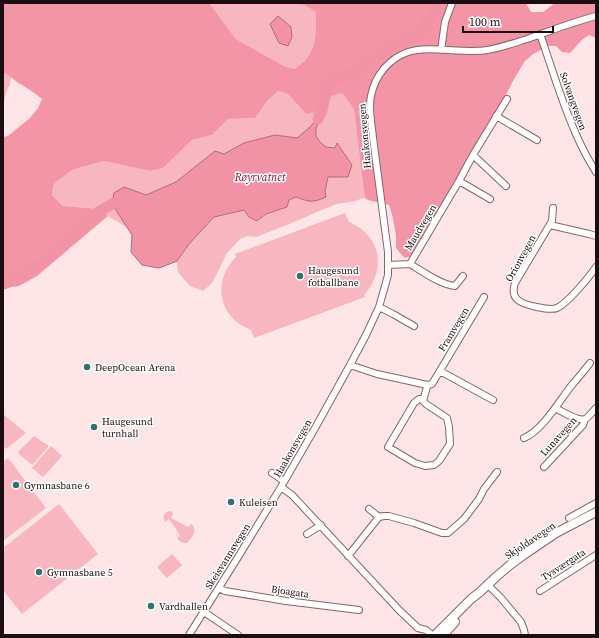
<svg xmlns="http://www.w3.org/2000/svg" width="599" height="638" font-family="'Source Serif 4',serif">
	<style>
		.green { fill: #f8b6c1 }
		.forest { fill: #f395a6 }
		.water { fill: #f193a4; stroke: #b16b78 }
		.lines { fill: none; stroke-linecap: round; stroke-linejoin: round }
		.river { stroke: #f193a4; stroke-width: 11 }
		.minor-casing { stroke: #88646a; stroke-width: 8 }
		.major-casing { stroke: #88646a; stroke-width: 10 }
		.minor { stroke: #fff; stroke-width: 6 }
		.major { stroke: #fff; stroke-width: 8 }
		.poi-dot { fill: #2d7570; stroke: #fff; stroke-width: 1.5 }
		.labels { text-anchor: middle; stroke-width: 3; stroke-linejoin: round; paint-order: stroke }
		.street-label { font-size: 10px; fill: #1b0d10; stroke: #fff }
		.poi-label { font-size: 10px; fill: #1b0d10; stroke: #fff; text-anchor: start }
		.water-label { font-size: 11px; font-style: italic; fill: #84173a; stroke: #fff }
	</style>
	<rect width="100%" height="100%" fill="#fee5e8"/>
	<path class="green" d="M209,3H291L304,5L316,12C316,27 317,45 307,58C304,62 299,65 295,69L284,66L236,39Z
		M3,69L10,70L11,77L10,84L7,90L4,101H3Z
		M278,91L288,94L306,114L322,110L332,96L342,93L354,109L366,197L355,201L337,204L324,209L287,225L256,237L248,236L240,239L227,253L212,283L203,291L190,286L178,272L177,261L189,244L214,217L244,210L249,217L258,221L266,214L287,207L289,200L296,197L306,201L325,191L328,177H348L336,143L335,148C332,148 328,148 326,147C314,141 315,131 319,122L317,119L310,127L297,138L275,135L244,143L224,154L215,151L176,182L146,195L124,187L112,204L128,228L108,216L100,209L63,206L52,195L54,184L72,170L104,161L150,171L163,168L192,140L212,135L228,119L255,118L268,100Z
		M345,213L349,222C381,235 387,270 364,295L365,297L254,338L251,330C219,318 211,282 236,257L235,254Z
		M3,414L26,433L6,449L3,445Z
		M34,436L49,446L32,465L18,453L19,451Z
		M51,446L62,456L43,477L32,468Z
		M8,458L46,508L3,541V462Z
		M59,504L98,554L22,614L3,590V548Z
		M169,511L172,512L173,514L171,518L188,527L191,524C198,529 193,537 187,543C182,543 180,542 177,538L180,535L169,519L165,522C163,517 163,513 169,511Z
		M172,554L182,565L167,578L157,567Z"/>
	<path class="forest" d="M3,3H209L236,39L284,66L295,69C299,65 304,62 307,58C317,45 316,27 316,12L304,5L291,3H526L531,12H543L555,3H596V38L589,35C581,39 576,47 570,53L562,52L556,46H549L533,54L525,61L514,79L497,112L412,256L405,258L399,252L396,247V235L392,214L389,205L368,200L365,198L354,109L342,93L332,96C322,110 324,111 306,114L288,94L278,91L268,100L255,118L228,119L212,135L192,140L163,168L150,171L104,161L72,170L54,184L52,195L63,206L100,209L108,216L37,276L19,286L3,288V137L8,136L30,118L38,108L42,99C35,93 30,90 22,85C16,82 12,77 5,73L3,75Z"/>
	<path class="water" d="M278,16L291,27L292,37L288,46L279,43L270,24Z
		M317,119L319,120L316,129V136L320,142L326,147L335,148L337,143L352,165L348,177H328L325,191L326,197C313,203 309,202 296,197L289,200L287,207L266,214L257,221L249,217L244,210L214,217L189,244L177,261L159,268L142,265L131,252L132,235L112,204L114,193L124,187L146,195L176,182L215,151L224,154L244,143L275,135L297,138L310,127Z"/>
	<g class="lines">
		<path class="river" d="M318,119L322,110L324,101L326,84L328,81L332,78L340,77L353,74L377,54L418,34L434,12L435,3
			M3,283L4,284L25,274L46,260L72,236L88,218L112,204"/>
		<g class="minor-casing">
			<path id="minor" d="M540,34C547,54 553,73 560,93C570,121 580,147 596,172
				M441,50L445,22L452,3
				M496,116L537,140
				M473,155L506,186
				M459,181L490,199
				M553,208L552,221L515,283C513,289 513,296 518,300C523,305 550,311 557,308C568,303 589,277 596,267
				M550,225L589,234L596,236
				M410,264C422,271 441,285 455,286L463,276
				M388,265L410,264L459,181L473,155L507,99
				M379,307L393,314L414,326
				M350,365L377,374L405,380L427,385L432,384L484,297
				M440,371L493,400
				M423,399H419L414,403L388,447L415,463L425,466L434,465L439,461L450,444L449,427L447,418L426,404L423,401L427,387V385
				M555,408C562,411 578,422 585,419C589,417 593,411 596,408
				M524,438C543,430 559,401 572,385C578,378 584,371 590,363
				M544,467L583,425L585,419
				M272,473L284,481
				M369,509L379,517
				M569,518L596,503
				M307,534L321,525
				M348,556L379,517L384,516H389L414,523L442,533H448L464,519L479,499L484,489L497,472
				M488,585L501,598L521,622L524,630L525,635
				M219,588L225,591L286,601L359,610
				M540,591L596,555
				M204,612L238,635
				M189,635L235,562L281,487
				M432,635L426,630L418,628L399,610L292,495L281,487L314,430L350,365L366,335L379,307L385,286L388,275V252C383,214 378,176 373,138C372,125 368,108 371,96C375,76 388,59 408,52C431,45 462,54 487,50C500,48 514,43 527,39C550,31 573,22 596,16"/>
		</g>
		<g class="major-casing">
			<path id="major" d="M435,635L471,599L480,592L497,576L510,565L525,554L556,533L596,512
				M443,635L455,622"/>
		</g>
		<use href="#minor" class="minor"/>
		<use href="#major" class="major"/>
	</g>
	<g class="poi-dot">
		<circle cx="300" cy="276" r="4"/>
		<circle cx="87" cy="367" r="4"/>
		<circle cx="94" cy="427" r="4"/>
		<circle cx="16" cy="485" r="4"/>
		<circle cx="231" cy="502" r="4"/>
		<circle cx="39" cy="572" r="4"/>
		<circle cx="151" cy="606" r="4"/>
	</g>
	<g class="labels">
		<g class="street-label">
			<text transform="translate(574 101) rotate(70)" y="4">Solvangvegen</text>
			<text transform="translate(364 136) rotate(-95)" y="4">Haakonsvegen</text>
			<text transform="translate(420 227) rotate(-59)" y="4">Maudvegen</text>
			<text transform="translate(520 258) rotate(-61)" y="4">Orionvegen</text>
			<text transform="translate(453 329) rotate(-59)" y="4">Framvegen</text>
			<text transform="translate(558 436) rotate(-48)" y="4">Lunavegen</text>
			<text transform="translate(292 448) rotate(-60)" y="4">Haakonsvegen</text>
			<text transform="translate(530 540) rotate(-34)" y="4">Skjoldavegen</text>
			<text transform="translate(227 556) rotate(-58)" y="4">Skeisvannsvegen</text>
			<text transform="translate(563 564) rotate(-33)" y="4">Tysværgata</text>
			<text transform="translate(290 591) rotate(8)" y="4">Bjoagata</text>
		</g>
		<g class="poi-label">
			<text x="308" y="274">Haugesund<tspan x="308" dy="12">fotballbane</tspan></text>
			<text x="95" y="371">DeepOcean Arena</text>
			<text x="102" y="425">Haugesund<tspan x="102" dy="12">turnhall</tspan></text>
			<text x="24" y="489">Gymnasbane 6</text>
			<text x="239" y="506">Kuleisen</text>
			<text x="47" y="576">Gymnasbane 5</text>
			<text x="159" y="610">Vardhallen</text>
		</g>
		<g class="water-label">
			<text x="260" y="181">Røyrvatnet</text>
		</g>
	</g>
	<rect width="599" height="638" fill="none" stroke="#1b0d10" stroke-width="8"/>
	<path d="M463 26v6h90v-6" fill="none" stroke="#1b0d10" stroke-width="2"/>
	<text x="469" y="26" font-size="12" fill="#1b0d10" stroke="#ffffff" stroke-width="3" paint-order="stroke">100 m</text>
</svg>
